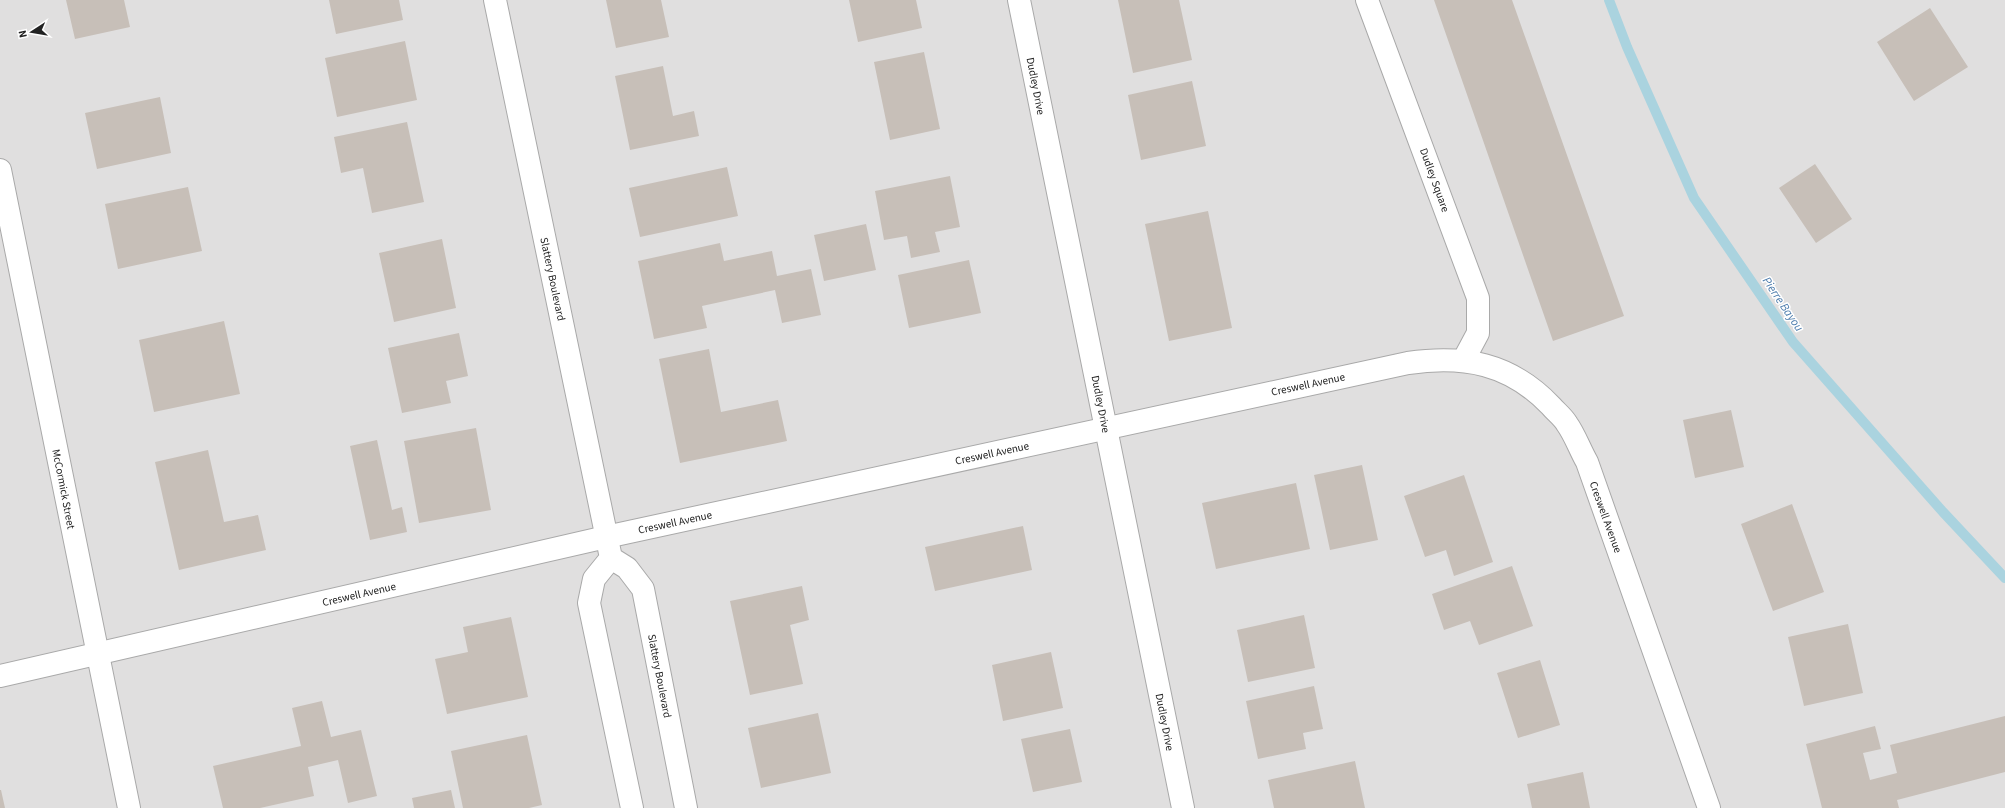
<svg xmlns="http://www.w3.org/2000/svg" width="2005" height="808" font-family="'Source Sans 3',sans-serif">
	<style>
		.residential { fill: #e0dfdf }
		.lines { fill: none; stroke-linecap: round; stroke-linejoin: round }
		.stream { stroke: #aad3df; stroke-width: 10 }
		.building { fill: #c7bfb8 }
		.minor-casing { stroke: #a9a9a9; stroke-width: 24 }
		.tertiary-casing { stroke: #a9a9a9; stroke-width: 24 }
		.minor { stroke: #fff; stroke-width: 22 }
		.tertiary { stroke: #fff; stroke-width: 22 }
		.labels { text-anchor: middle; stroke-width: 3; stroke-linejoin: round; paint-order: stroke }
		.street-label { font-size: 11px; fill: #222; stroke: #fff }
		.water-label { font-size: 12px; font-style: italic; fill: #4a7aab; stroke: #fff }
	</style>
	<rect width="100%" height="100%" fill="#f2efe9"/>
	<path class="residential" d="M0,0H2005V808H0Z"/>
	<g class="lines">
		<path class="stream" d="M1609,0L1627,47L1694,198L1793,342L1943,512L2005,578"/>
	</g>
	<path class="building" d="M66,0H124L130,27L75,39Z
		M329,0H399L403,20L336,34Z
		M606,0H661L669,37L616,48Z
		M849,0H916L922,28L858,42Z
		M1118,0H1179L1192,60L1133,73Z
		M1434,0H1512L1624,316L1553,341Z
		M1930,8L1968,67L1914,101L1877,42Z
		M405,41L417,100L337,117L325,58Z
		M924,52L940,129L890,140L874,62Z
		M663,66L673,116L694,111L699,136L630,150L615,76Z
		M1192,81L1206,146L1141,160L1128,95Z
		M160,97L171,153L97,169L85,113Z
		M407,122L424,202L372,213L363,168L341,173L334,137Z
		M1815,164L1852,219L1816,243L1779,188Z
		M727,167L738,216L640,237L629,188Z
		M950,176L960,227L935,232L940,252L911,258L907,236L884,240L875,191Z
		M188,187L202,251L118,269L105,204Z
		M1208,211L1232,328L1169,341L1145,224Z
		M866,224L876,270L824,281L814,235Z
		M442,239L456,308L394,322L379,253Z
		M720,243L724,261L772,251L777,276L811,269L821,315L782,323L775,290L702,306L707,328L654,339L638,261Z
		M969,260L981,313L909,328L898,275Z
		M224,321L240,394L154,412L139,340Z
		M459,333L468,376L446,381L451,403L402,413L388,348Z
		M709,349L721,412L778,400L787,441L680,463L659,359Z
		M1731,410L1744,467L1695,478L1683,420Z
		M476,428L491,510L419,523L404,441Z
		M377,440L392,510L402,507L407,532L370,540L350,446Z
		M208,450L224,522L258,515L266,550L179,570L155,462Z
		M1362,465L1378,540L1330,550L1314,475Z
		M1464,475L1493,562L1454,576L1446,550L1425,557L1404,496Z
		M1296,483L1310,549L1216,569L1202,503Z
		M1792,504L1824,592L1773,611L1741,524Z
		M1023,526L1032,570L935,591L925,547Z
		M1512,566L1533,626L1479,645L1470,621L1444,630L1432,594Z
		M802,586L809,620L790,625L803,684L750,695L730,601Z
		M1304,615L1315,668L1248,682L1237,630Z
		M511,617L528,697L447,714L435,659L468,652L463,627Z
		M1848,624L1863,693L1804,706L1788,637Z
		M1051,652L1063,708L1003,721L992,665Z
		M1540,660L1560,725L1518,738L1497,673Z
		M1314,686L1323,729L1303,733L1306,749L1258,759L1246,701Z
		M322,701L331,737L361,730L377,796L348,803L338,760L308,767L314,796L260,808H223L213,766L301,746L292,708Z
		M818,713L831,773L761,788L748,728Z
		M2005,716V772L1897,800L1899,808H1822L1806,744L1875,726L1881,749L1863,753L1870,780L1897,773L1890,745Z
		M1070,729L1082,782L1033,792L1021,739Z
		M527,735L542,805L529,808H463L451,751Z
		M1355,761L1365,808H1274L1268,780Z
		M1583,772L1590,808H1532L1527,784Z
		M0,790H1L5,808H0Z
		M451,790L455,808H414L412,798Z"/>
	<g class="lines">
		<g class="minor-casing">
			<path id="minor" d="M495,0L611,558L627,568L643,589L686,808
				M1019,0L1183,808
				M1367,0L1478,298V333L1463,361
				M0,170L129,808
				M611,558L594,579L589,603L632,808"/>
		</g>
		<g class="tertiary-casing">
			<path id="tertiary" d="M0,676L606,537L1408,363C1464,355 1510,363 1551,406C1556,412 1563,417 1567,424C1575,435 1580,450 1587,462L1709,808"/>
		</g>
		<use href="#minor" class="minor"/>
		<use href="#tertiary" class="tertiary"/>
	</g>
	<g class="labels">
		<g class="street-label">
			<text transform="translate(1036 86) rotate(79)" y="4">Dudley Drive</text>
			<text transform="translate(1435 180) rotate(70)" y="4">Dudley Square</text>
			<text transform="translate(553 279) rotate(78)" y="4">Slattery Boulevard</text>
			<text transform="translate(1308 384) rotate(-12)" y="4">Creswell Avenue</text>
			<text transform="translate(1101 404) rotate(79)" y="4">Dudley Drive</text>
			<text transform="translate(992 453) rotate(-12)" y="4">Creswell Avenue</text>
			<text transform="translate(64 489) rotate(79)" y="4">McCormick Street</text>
			<text transform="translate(1606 517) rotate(70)" y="4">Creswell Avenue</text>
			<text transform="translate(675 522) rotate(-12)" y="4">Creswell Avenue</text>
			<text transform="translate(359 594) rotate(-13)" y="4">Creswell Avenue</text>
			<text transform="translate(660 676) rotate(79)" y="4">Slattery Boulevard</text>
			<text transform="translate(1165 722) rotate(79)" y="4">Dudley Drive</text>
		</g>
		<g class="water-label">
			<text transform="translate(1783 304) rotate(56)" y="4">Pierre Bayou</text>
		</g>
	</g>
	<g transform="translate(32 32) rotate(258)" stroke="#ffffff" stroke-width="3" paint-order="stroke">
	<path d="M0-3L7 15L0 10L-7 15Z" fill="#222222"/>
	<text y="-6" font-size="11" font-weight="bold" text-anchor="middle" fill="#222222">N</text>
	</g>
</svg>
